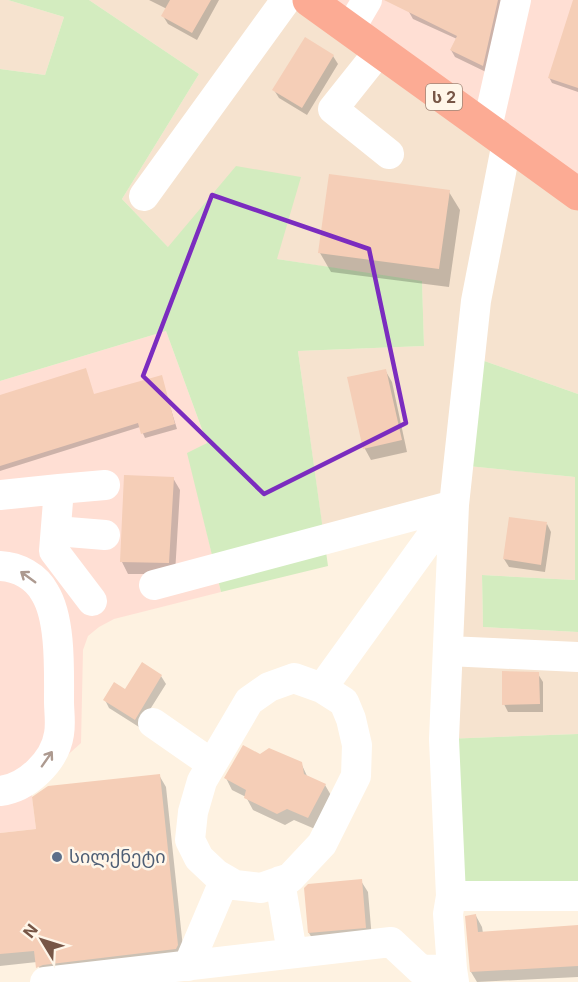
<svg xmlns="http://www.w3.org/2000/svg" width="578" height="982" font-family="Inter,'Noto Sans Georgian',sans-serif">
	<style>
		.residential { fill: #f6e3cf }
		.commercial { fill: #ffdfd4 }
		.green { fill: #d3ecbf }
		.shadow { fill: #0003 }
		.building { fill: #f5ceb7 }
		.lines { fill: none; stroke-linecap: round; stroke-linejoin: round }
		.minor { stroke: #fff; stroke-width: 30 }
		.highway { stroke: #fcab94; stroke-width: 33 }
		.oneway { stroke: #ad9a90 }
		.marked { fill: none; stroke: #7b2cbf; stroke-width: 4.5; stroke-linejoin: round }
		.service-dot { fill: #5c6f8a; stroke: #fff6e9; stroke-width: 2 }
		.labels { text-anchor: middle; stroke-width: 5; stroke-linejoin: round; paint-order: stroke }
		.shield { fill: #fff6e9; stroke: #a08677; stroke-width: 1.5 }
		.shield-label { font-size: 16px; font-weight: bold; fill: #775646 }
		.service-label { font-size: 18px; fill: #4e5e75; stroke: #fff6e9; text-anchor: start }
	</style>
	<rect width="100%" height="100%" fill="#fef2e1"/>
	<path class="residential" d="M0,0H8L64,17L45,75L0,69Z
		M89,0H309L578,194V394L470,356L459,465L575,477V580L482,575L483,627L578,632V734L444,739L454,505L324,539L298,351L424,346L422,282L277,259L168,247L122,199L199,74Z"/>
	<path class="commercial" d="M315,0H507L485,120Z
		M518,0H578V188L494,126Z
		M166,331L207,443L188,454L221,592L114,619L99,627L88,636L83,650L81,743L31,788L36,829L0,833V381Z"/>
	<path class="green" d="M8,0H89L199,74L122,199L168,247L236,166L301,177L277,259L422,281L424,346L298,351L328,566L221,592L187,453L207,443L166,331L0,381V69L45,75L64,17Z
		M470,356L578,394V632L483,627L482,575L575,580V477L458,465Z
		M578,734V896H451L444,739Z"/>
	<path class="shadow" d="M149,0H219L197,40L168,24L163,16L167,9Z
		M415,0H504L486,72L455,57L451,50L457,39L413,19L409,12Z
		M578,2V92L552,83L549,77Z
		M305,39L333,56L338,64L307,115L279,98L274,90Z
		M449,192L460,210L449,287L331,272L320,253Z
		M385,370L392,382L407,452L371,460L365,449L349,378Z
		M161,377L177,429L145,438L140,427L0,471V396L94,395Z
		M126,477L173,478L180,490L175,574H128L122,562Z
		M547,524L551,532L545,572L509,567L504,559Z
		M538,674L543,682V712H508L504,704Z
		M161,676L166,684L139,727L109,708L105,700Z
		M261,756L301,763L308,778L325,785L332,797L315,829L294,820L285,825L253,810L246,797L232,790L226,778Z
		M159,775L166,787L184,957L44,978L37,962L0,966V835L37,831Z
		M361,881L368,892L372,939L316,945L309,933L305,889Z
		M476,916L482,927L483,933L578,926V977L477,982L471,972Z"/>
	<path class="building" d="M170,0H211L192,33L161,16Z
		M384,0H498L483,66L450,50L457,36Z
		M573,0H578V88L548,78Z
		M305,37L334,55L302,108L272,90Z
		M329,174L450,190L439,269L318,253Z
		M86,368L94,394L162,375L175,424L141,434L138,423L0,466V395Z
		M386,369L402,440L363,449L347,377Z
		M124,475L174,477L169,563L120,562Z
		M509,517L547,522L541,565L503,559Z
		M142,662L162,675L135,720L103,700L114,682L125,689Z
		M502,671L539,672L540,704L502,705Z
		M243,745L260,754L269,748L302,762L304,774L326,784L308,818L287,809L277,814L244,798L246,790L224,778Z
		M160,774L178,945L176,949L43,965L36,968L34,951L0,954V833L36,829L32,797L48,786Z
		M362,879L366,928L308,933L304,888L308,884Z
		M476,914L478,932L578,925V966L470,972L465,916Z"/>
	<g class="lines">
		<path class="minor" d="M350,29L367,0
			M380,50L333,109L389,154
			M487,128L516,0
			M144,196L286,0
			M0,495L59,489
			M56,531L105,535
			M0,566C18,567 36,576 45,593C61,619 59,671 59,701C59,712 61,723 59,734C55,761 27,788 0,791
			M154,585L454,505
			M92,601L54,551L59,489L105,485
			M448,651L578,657
			M294,678L322,688L344,702L351,719L357,745L356,776L322,844L290,878L261,888L235,885L216,874L199,858L190,840L193,812L202,781L249,701L269,687Z
			M322,688L454,505
			M153,723L212,764
			M280,881L292,953
			M451,896H578
			M188,966L225,879
			M452,969L448,914L451,896L444,739L454,505L476,301L507,142
			M45,982L391,942L421,970L452,969L454,982"/>
		<path class="highway" d="M309,0L578,194"/>
	</g>
	<defs><path id="oneway-shaft" d="M-6 0H5M1.5-3L5.5 0L1.5 3" fill="none" stroke-width="1.6" stroke-linecap="round" stroke-linejoin="round" transform="scale(1.5)"/></defs>
	<g class="oneway">
		<use href="#oneway-shaft" transform="translate(28 577) rotate(-144)"/>
		<use href="#oneway-shaft" transform="translate(47 759) rotate(-55)"/>
	</g>
	<path class="marked" d="M212,195L369,249L406,423L264,494L143,376Z"/>
	<circle class="service-dot" cx="57" cy="857" r="6"/>
	<g class="labels">
		<rect class="shield" x="426" y="84" width="36" height="26" rx="4.5"/>
		<g class="shield-label">
			<text x="444" y="103">ს 2</text>
		</g>
		<g class="service-label">
			<text x="69" y="863">სილქნეტი</text>
		</g>
	</g>
	<g transform="translate(42 940) rotate(308)" stroke="#fff6e9" stroke-width="4.5" paint-order="stroke">
	<path d="M0-4.5L10 22L0 15L-10 22Z" fill="#775646"/>
	<text y="-9" font-size="16" font-weight="bold" text-anchor="middle" fill="#775646">N</text>
	</g>
</svg>
